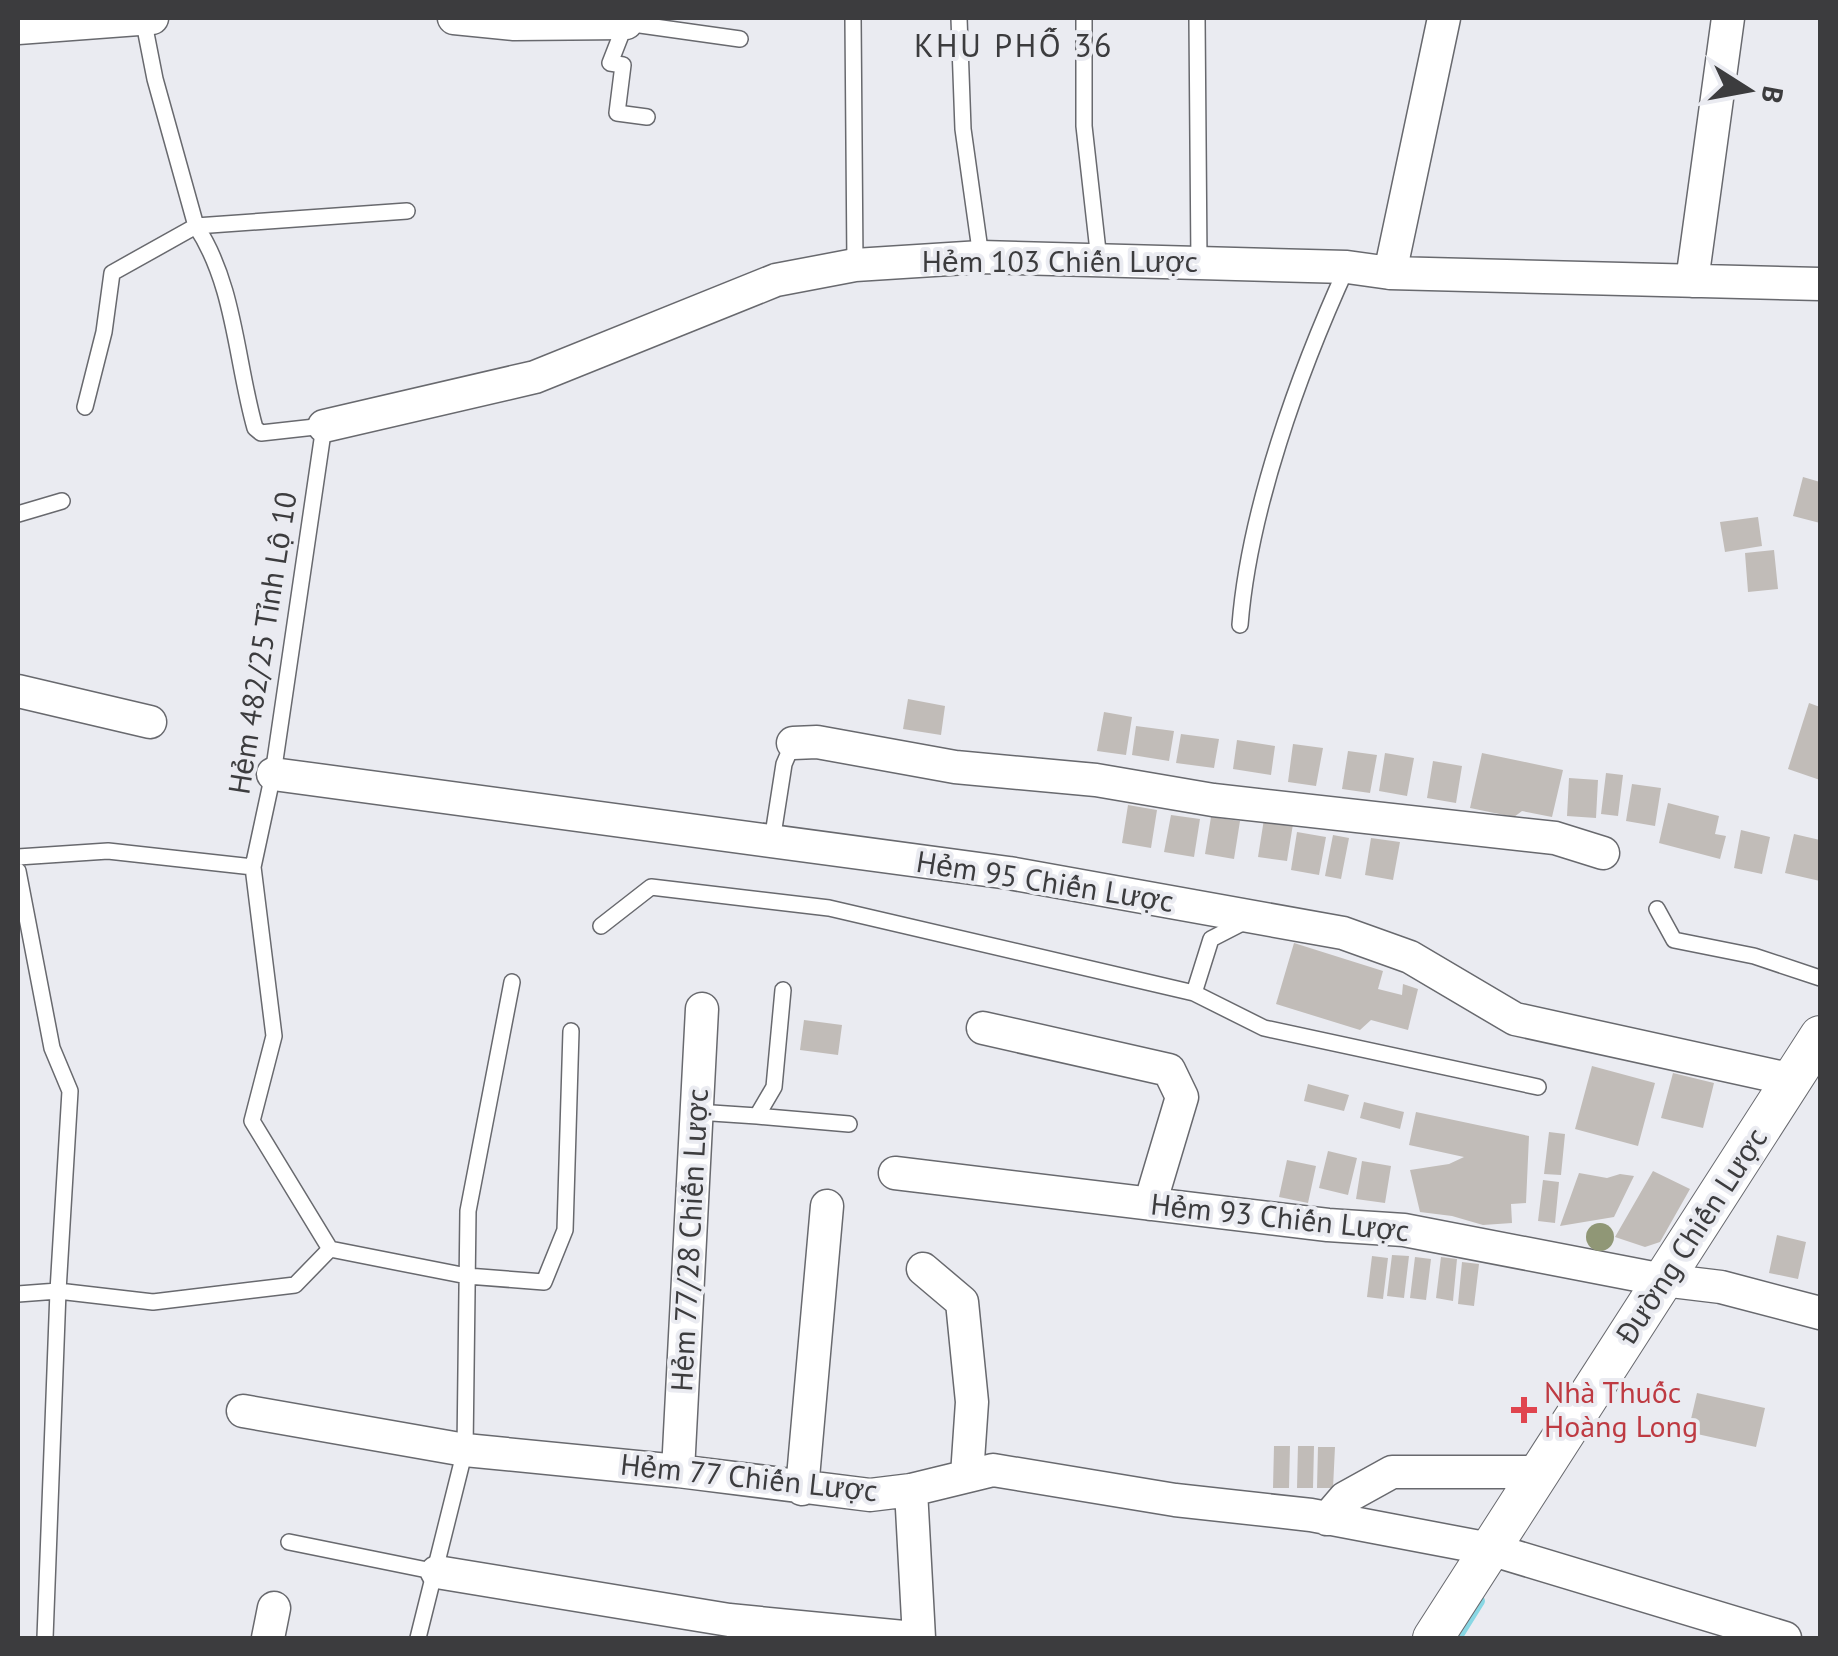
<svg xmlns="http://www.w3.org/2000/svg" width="1838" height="1656" font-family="'PT Sans',sans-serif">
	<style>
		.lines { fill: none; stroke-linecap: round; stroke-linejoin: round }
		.stream { stroke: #88d7e4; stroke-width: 10 }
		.building { fill: #c1bcb8 }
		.service-casing { stroke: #68696e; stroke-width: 18 }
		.minor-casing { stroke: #68696e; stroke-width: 35 }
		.tertiary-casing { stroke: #68696e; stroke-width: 42 }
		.service { stroke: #fff; stroke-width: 15 }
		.minor { stroke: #fff; stroke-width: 32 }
		.tertiary { stroke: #fff; stroke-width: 40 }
		.tree { fill: #909776 }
		.health-dot { fill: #e0444e; stroke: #eaebf1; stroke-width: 4 }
		.labels { text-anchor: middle; stroke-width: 8; stroke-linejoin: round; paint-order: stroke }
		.street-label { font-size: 30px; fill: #3c3c3e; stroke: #eaebf1 }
		.health-label { font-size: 30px; fill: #be3a42; stroke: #eaebf1; text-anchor: start }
		.neighbourhood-label { font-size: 32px; letter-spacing: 2.5px; fill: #3c3c3e; stroke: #eaebf1 }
	</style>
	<rect width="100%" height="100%" fill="#eaebf1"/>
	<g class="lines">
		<path class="stream" d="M1457,1638L1480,1601"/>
	</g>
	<path class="building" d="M1803,477L1820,482V523L1793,516Z
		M1758,517L1762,546L1725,552L1720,522Z
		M1774,550L1778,589L1748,592L1745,553Z
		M908,699L945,706L941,735L903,729Z
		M1809,703L1820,707V780L1788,769Z
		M1104,712L1132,717L1126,755L1097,751Z
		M1136,726L1174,731L1169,761L1132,755Z
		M1181,734L1219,739L1214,768L1176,763Z
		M1237,740L1275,746L1271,775L1233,769Z
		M1293,744L1323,748L1316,786L1288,782Z
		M1348,751L1377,755L1370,793L1342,789Z
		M1385,753L1414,758L1407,796L1379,791Z
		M1482,753L1563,770L1552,817L1522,811L1514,817L1470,808Z
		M1433,761L1462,766L1456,803L1427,798Z
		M1606,773L1623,775L1618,816L1601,814Z
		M1569,778L1598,780L1596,818L1567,816Z
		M1632,784L1661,788L1655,826L1626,821Z
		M1668,803L1719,816L1715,834L1726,836L1720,859L1659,843Z
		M1128,805L1157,810L1151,848L1122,843Z
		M1171,815L1200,819L1194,857L1164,852Z
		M1211,817L1240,821L1234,859L1205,854Z
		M1264,819L1293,824L1287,861L1258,857Z
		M1741,830L1770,837L1762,874L1734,868Z
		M1297,832L1326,837L1319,875L1291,870Z
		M1794,834L1820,840V881L1785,873Z
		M1333,835L1349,838L1341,879L1325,876Z
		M1371,838L1400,842L1393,880L1365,875Z
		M1294,943L1383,971L1378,989L1402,995L1403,984L1418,989L1408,1030L1371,1020L1360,1030L1276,1004Z
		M804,1020L842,1025L838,1055L800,1050Z
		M1592,1066L1655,1083L1638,1146L1575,1129Z
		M1673,1073L1714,1083L1703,1128L1661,1118Z
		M1308,1084L1349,1095L1344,1111L1304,1101Z
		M1364,1102L1404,1112L1400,1129L1360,1118Z
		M1416,1112L1529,1136L1526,1203L1511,1204L1512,1223L1483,1225L1452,1216L1420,1212L1410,1170L1449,1164L1464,1157L1409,1145Z
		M1549,1132L1565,1134L1561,1175L1544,1174Z
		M1328,1151L1357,1158L1348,1195L1319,1188Z
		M1287,1160L1316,1166L1308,1203L1279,1197Z
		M1362,1161L1391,1166L1385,1203L1356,1199Z
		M1653,1171L1690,1189L1660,1242L1645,1247L1615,1237Z
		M1579,1173L1607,1178L1620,1174L1634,1176L1614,1217L1560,1226Z
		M1543,1180L1559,1182L1555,1223L1538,1221Z
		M1777,1235L1806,1242L1798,1279L1769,1273Z
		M1392,1255L1409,1256L1404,1298L1387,1296Z
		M1372,1256L1388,1258L1383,1299L1367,1297Z
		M1415,1257L1431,1259L1426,1300L1410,1298Z
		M1441,1257L1457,1259L1453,1301L1436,1298Z
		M1462,1262L1479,1264L1474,1306L1458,1304Z
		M1697,1393L1765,1408L1756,1447L1688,1432Z
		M1274,1446H1290L1289,1488H1273Z
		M1298,1446H1314L1313,1488H1297Z
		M1318,1447H1335L1333,1488H1317Z"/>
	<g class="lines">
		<g class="service-casing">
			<path id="service" d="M143,18L155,79L196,226C235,285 236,361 255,428L261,433L324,426L273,774L253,867L274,1036L252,1121L330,1249
				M853,18L855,265
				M959,18L963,129L981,257
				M1084,18V126L1099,260
				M1197,18L1199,262
				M626,22L610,63L623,65L617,113L647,117
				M626,23L740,39
				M85,407L104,332L112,273L196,226L407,211
				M18,514L62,501
				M1240,625C1249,510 1299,372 1347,267
				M772,841L784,764L793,743
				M18,857L108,851L253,867
				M18,871L52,1048L70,1091L58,1291L45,1638
				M1657,909L1674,940L1754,956L1820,978
				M601,926L651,887L829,908L1194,993L1264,1028L1538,1087
				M1194,993L1211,939L1246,921
				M697,1112L757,1116L774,1087L783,990
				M757,1116L849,1124
				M18,1294L58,1291L153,1302L295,1285L330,1249L467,1276L544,1282L565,1230L571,1031
				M289,1542L437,1572
				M418,1638L465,1450L468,1211L512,982"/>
		</g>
		<g class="minor-casing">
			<path id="minor" d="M454,18L514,24L626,23
				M18,28L152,18
				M1390,273L1444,18
				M1692,281L1728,18
				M324,426L535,377L776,280L855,265L981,257L1347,267L1390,273L1820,284
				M18,691L150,722
				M793,743L817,742L955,767L1096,780L1213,800L1555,838L1603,853
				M273,774L1009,873L1343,933L1410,957L1515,1019L1793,1080
				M983,1028L1169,1070L1182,1097L1150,1204
				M895,1173L1328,1225L1404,1230L1663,1280L1721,1287L1820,1313
				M923,1269L962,1302L972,1402L967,1475
				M243,1411L465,1450L678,1471L870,1495L911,1490L993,1470L1175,1500L1311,1515L1490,1549L1785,1638
				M678,1471L702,1009
				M802,1489L827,1206
				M911,1490L919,1638
				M1327,1519L1345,1498L1392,1472H1540
				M437,1572L729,1620L914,1638
				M268,1638L274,1608"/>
		</g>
		<g class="tertiary-casing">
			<path id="tertiary" d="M1433,1638L1820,1036"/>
		</g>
		<use href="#service" class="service"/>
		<use href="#minor" class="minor"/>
		<use href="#tertiary" class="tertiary"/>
	</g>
	<circle class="tree" cx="1600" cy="1237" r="14"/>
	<path class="health-dot" d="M1519 1395h10v10h10v10h-10v10h-10v-10h-10v-10h10z"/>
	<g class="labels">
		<g class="street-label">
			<text x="1060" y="272">Hẻm 103 Chiến Lược</text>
			<text transform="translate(263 643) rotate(-81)" y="10">Hẻm 482/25 Tỉnh Lộ 10</text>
			<text transform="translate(1045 882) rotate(9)" y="10">Hẻm 95 Chiến Lược</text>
			<text transform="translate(1280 1218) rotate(6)" y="10">Hẻm 93 Chiến Lược</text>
			<text transform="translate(1692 1236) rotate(-57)" y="10">Đường Chiến Lược</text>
			<text transform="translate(690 1240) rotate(-87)" y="10">Hẻm 77/28 Chiến Lược</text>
			<text transform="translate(749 1478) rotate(6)" y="10">Hẻm 77 Chiến Lược</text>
		</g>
		<g class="health-label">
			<text x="1544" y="1403">Nhà Thuốc<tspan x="1544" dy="34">Hoàng Long</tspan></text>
		</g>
		<g class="neighbourhood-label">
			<text x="1014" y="57">KHU PHỐ 36</text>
		</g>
	</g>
	<rect width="1838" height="1656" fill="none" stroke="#3c3c3e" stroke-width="40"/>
	<g transform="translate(1748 90) rotate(101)" stroke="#eaebf1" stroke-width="8" paint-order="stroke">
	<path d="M0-8L18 38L0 25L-18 38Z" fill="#3c3c3e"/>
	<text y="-15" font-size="28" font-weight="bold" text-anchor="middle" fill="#3c3c3e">B</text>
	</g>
</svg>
